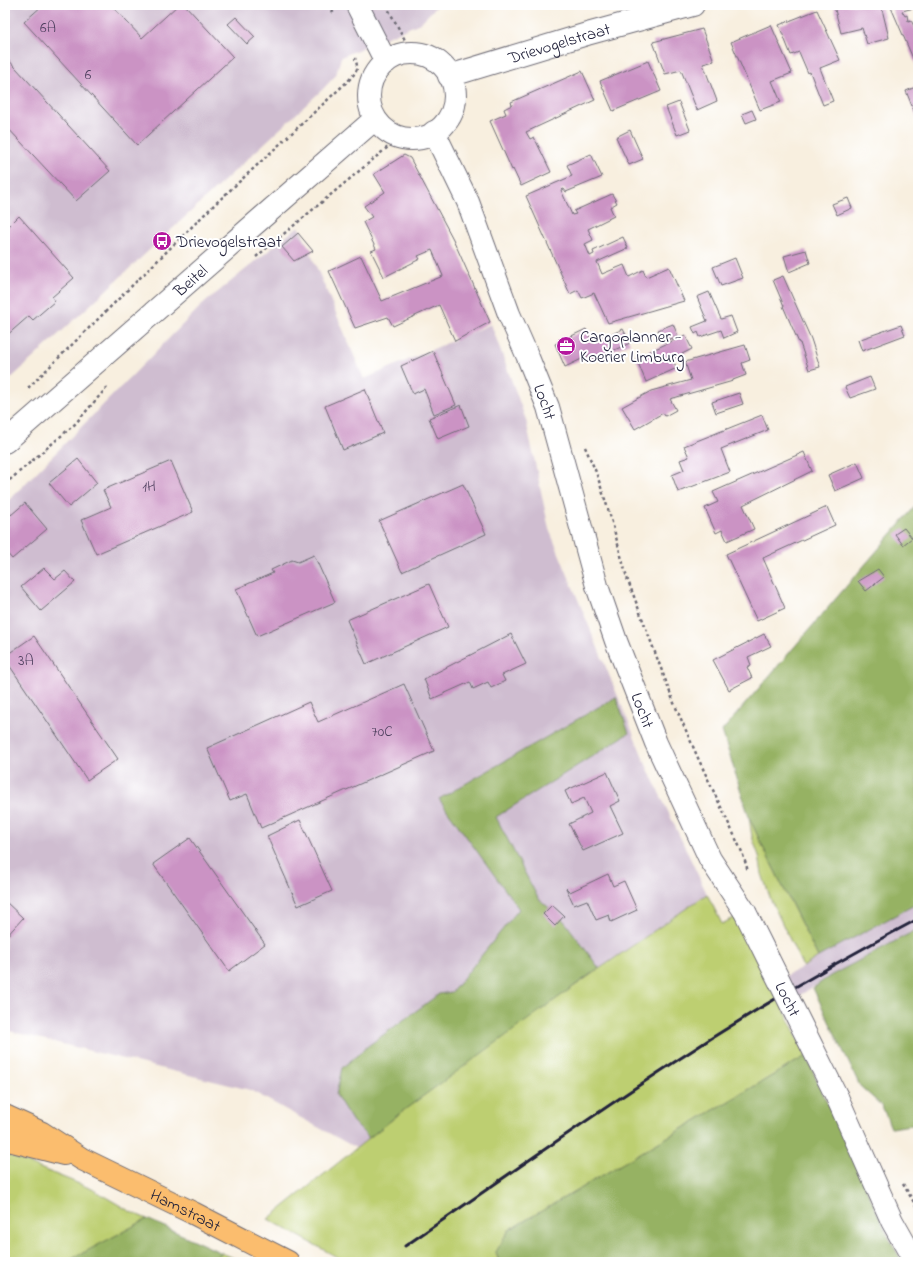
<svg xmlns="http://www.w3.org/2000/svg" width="923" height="1267" font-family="'Indie Flower',sans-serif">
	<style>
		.industrial { fill: #cfbdd0 }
		.green { fill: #bdcf71; stroke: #707856 }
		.forest { fill: #96b263; stroke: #5c6a4f }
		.building { fill: #cb93c4 }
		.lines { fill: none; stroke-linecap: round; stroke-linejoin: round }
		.minor-casing { stroke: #6d6a74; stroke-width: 24 }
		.major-casing { stroke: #6d6a74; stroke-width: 24 }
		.path { stroke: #6d6a74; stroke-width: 2.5; stroke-dasharray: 3 3; stroke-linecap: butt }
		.minor { stroke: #fff; stroke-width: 22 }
		.major { stroke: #fbbd6e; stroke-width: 22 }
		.rail { stroke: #22223b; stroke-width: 3 }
		.minor-bridge-casing { stroke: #6d6a74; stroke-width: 24; stroke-linecap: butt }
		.minor-bridge { stroke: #fff; stroke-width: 22 }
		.labels { text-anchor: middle; stroke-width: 4; stroke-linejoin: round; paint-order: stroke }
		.number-label { font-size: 15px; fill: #4c3e5d }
		.street-label { font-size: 17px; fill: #22223b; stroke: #fff }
		.poi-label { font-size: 17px; fill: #22223b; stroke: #fff; text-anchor: start }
	</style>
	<rect width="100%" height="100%" fill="#fff"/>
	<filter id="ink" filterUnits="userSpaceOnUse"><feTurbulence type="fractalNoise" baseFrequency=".025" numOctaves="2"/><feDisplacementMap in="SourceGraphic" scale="8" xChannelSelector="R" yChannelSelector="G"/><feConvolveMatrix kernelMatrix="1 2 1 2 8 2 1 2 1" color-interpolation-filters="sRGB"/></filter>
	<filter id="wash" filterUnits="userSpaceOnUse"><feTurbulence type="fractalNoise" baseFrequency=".012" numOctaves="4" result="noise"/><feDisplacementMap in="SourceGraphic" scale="16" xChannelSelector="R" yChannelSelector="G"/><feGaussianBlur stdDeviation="0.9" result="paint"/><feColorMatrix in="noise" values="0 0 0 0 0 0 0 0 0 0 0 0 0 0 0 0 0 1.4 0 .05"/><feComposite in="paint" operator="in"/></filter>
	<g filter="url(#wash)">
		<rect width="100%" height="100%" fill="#f8efdf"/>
		<path class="industrial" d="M5,5H438L420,23L341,57L336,75L323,89L5,384Z
			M299,226L364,379L491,324L526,420L549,529L647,767L707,894L356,1148L250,1090L5,1030V504L202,305Z
			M918,903V929L830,976L777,1010L756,990L803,967L818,957Z"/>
		<path class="green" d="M749,817L761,843L818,957L803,967L771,900L762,874L759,856L752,837Z
			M707,894L722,924L739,915L806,1056L509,1230L496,1252L499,1262H346L268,1219L404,1110L540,1010Z
			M5,1154L92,1189L131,1212L147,1219L66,1262H12L5,1248Z
			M222,1253L243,1262H210Z"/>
		<path class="forest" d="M918,503V903L818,957L761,843L749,817L722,731Z
			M616,697L629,733L496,817L538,898L565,922L599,968L404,1110L369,1138L353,1122L336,1095L342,1068L368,1046L439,994L452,992L519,909L439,799Z
			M918,929V1127L912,1125L891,1128L882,1106L860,1086L813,988L830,976Z
			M806,1056L887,1234L902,1262H499L496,1252L509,1230Z
			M147,1219L222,1253L210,1262H66Z"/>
		<g id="blocks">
			<path class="building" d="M43,5H111L142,38L178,5H185L233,57L137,145L24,22Z
				M836,5H881L889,38L867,44L862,28L841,33L834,6Z
				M890,5H913L914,8L902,11L905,16L907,15L908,21L911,20L918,35V70Z
				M817,10L840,60L820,68L833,101L823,105L810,72L808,73L799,52L791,55L779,25Z
				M236,17L255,37L247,44L228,24Z
				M771,25L792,73L772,81L781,102L760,110L731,42Z
				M702,29L714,61L703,64L717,101L697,110L681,70L665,74L653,42Z
				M5,56L110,171L76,201L5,125Z
				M648,61L661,91L613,111L600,81Z
				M582,71L595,100L526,132L530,139L534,137L551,172L521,186L513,169L512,170L490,121L506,114L504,109L512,105L511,102Z
				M918,86V121L906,91Z
				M679,102L690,130L677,135L666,107Z
				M752,110L756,119L746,123L742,114Z
				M630,130L643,159L629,165L616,137Z
				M591,154L602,177L566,192L564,189L561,190L572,215L576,214L574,211L612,194L617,203L610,207L614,216L588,229L593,240L585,244L590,256L594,254L593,251L623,237L628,248L597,262L602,274L624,265L629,277L643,270L646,277L669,267L684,301L608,323L594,293L582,298L578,290L570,294L526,196L572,176L567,165Z
				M404,155L410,158L453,239L490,322L455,341L439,305L393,326L388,317L355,328L329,271L361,256L382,301L443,276L432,250L418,256L420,259L384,277L371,251L376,249L363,222L372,217L364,206L385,192L374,174Z
				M848,198L852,208L837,215L832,204Z
				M19,216L74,278L52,297L55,301L33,320L29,316L5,337V222L9,226Z
				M298,233L313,251L294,261L282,247Z
				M806,250L810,263L789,272L784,256Z
				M735,258L743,278L721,286L713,267Z
				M783,276L811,339L820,367L809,370L800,343H799L783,306H784L773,280Z
				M709,292L721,319L731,316L737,332L724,338L721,330L700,337L698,332L695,334L692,327L707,321L697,297Z
				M673,324L678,336L663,342L658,330Z
				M901,325L905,335L862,351L858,340Z
				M586,329L593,343L623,329L630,343L592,360L590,355L565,367L555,344Z
				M685,335L692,349L672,359L677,368L646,382L636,358Z
				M745,345L750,360L742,363L746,375L733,380V381L670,399L676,410L665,416L663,413L635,429L622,407L651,391L691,380L685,362Z
				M433,351L456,405L434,414L424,389L413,394L401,366Z
				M870,377L875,389L850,398L845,387Z
				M365,389L383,433L343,450L325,406Z
				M739,393L743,404L716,413L712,402Z
				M461,405L469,426L438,439L429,418Z
				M762,415L768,430L721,449L730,472L678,492L672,475L684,470L680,460L689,457L684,446Z
				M804,452L812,471L743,505L754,529L727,541L722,530L716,533L705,508L718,502L713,492Z
				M78,459L97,483L69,507L49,483Z
				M171,461L193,512L96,554L81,520L111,507L103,490Z
				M857,462L864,478L835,491L828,475Z
				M463,484L486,534L402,572L379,521Z
				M25,503L47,529L12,559L5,551V520L10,516L9,515L10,513L11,515Z
				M827,507L835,525L763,558L785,608L757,621L726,554Z
				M904,528L912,538L903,545L895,534Z
				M314,555L335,602L257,636L236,589L273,573L271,570L292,560L298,562Z
				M44,568L55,579L65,571L75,582L41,611L21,587Z
				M878,569L884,577L866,591L858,581Z
				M429,584L448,627L366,664L347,620Z
				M511,634L526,664L502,675L505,681L491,688L488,682L473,689L470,682L432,699L424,679Z
				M764,634L771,646L748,657L751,665L747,667L752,678L729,690L713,660Z
				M34,636L118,759L87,780L5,659V656Z
				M404,684L434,751L261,828L247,794L230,801L207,748L309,702L318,722Z
				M607,772L620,801L610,806L623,833L583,851L569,824L591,813L584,798L571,804L565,791Z
				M300,820L332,891L298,906L267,836Z
				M190,838L265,944L229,971L153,864Z
				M608,874L613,886L624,881L637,910L611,922L609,915L596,920L587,900L574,905L566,888L570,892Z
				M5,901L23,918L5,938Z
				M552,905L564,916L555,926L543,914Z"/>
		</g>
	</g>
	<g filter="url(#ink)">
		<use href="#blocks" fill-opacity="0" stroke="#6d6a74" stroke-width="1"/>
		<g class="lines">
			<g class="minor-casing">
				<g id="minor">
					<path d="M357,5L386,62"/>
					<circle cx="412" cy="96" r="43"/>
					<path id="s1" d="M449,76L587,34L693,5"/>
					<path id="s2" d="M434,132L468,202L509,314L527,355L548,407L597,586L616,641L656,743L710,859L745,912"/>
					<path id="s3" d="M5,442C129,335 251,226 375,119"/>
					<path d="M837,1097L892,1221L915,1262"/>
				</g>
			</g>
			<g class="major-casing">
				<g id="major">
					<path id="s4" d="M5,1116L42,1133L82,1159L193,1213L288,1262"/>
					<path d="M5,1139L64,1154"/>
				</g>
			</g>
			<path class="path" d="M329,5L334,14
				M386,5L412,53
				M256,257L400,137
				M28,388L213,206L349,80C357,71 359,70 355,58
				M585,447L596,472L610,515L627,578L674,703L698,758L742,852L748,871
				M5,484L75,424L109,385
				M903,1184L918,1209"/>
			<use href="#minor" class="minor"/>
			<use href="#major" class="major"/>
			<path class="rail" d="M405,1246C494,1185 582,1122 673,1063C752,1011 834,963 918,919"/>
			<g class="minor-bridge-casing">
				<g id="minor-bridge">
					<path id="s5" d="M745,912L837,1097"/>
				</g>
			</g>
			<use href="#minor-bridge" class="minor-bridge"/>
		</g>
	</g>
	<defs>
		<g id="bus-disc" transform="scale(1)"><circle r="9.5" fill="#b5179e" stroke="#fff"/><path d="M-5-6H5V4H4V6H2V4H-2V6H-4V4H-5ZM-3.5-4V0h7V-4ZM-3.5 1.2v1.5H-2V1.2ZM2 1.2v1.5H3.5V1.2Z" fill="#fff"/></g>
		<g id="office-disc" transform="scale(1)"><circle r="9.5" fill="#b5179e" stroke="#fff"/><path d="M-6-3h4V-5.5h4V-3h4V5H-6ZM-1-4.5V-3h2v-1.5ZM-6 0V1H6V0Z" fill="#fff"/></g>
	</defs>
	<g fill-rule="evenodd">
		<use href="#bus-disc" x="162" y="241"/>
		<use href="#office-disc" x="566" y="346"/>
	</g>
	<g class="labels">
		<g class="number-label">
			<text x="48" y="32">6A</text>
			<text x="88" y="79">6</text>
			<text x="149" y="491">1H</text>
			<text x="26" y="665">3A</text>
			<text x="382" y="736">70C</text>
		</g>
		<g class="street-label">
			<text dy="6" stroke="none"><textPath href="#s1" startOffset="115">Drievogelstraat</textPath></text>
			<text dy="6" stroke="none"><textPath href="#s3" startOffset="246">Beitel</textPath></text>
			<text dy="6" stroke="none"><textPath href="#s2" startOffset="292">Locht</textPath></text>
			<text dy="6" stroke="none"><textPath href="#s2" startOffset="616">Locht</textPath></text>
			<text dy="6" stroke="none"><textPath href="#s5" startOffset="97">Locht</textPath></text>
			<text dy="6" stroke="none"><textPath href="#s4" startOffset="204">Hamstraat</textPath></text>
		</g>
		<g class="poi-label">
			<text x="176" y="247">Drievogelstraat</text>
			<text x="580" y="342">Cargoplanner -<tspan x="580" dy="20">Koerier Limburg</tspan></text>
		</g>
	</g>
	<rect width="923" height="1267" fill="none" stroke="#fff" stroke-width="20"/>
</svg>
